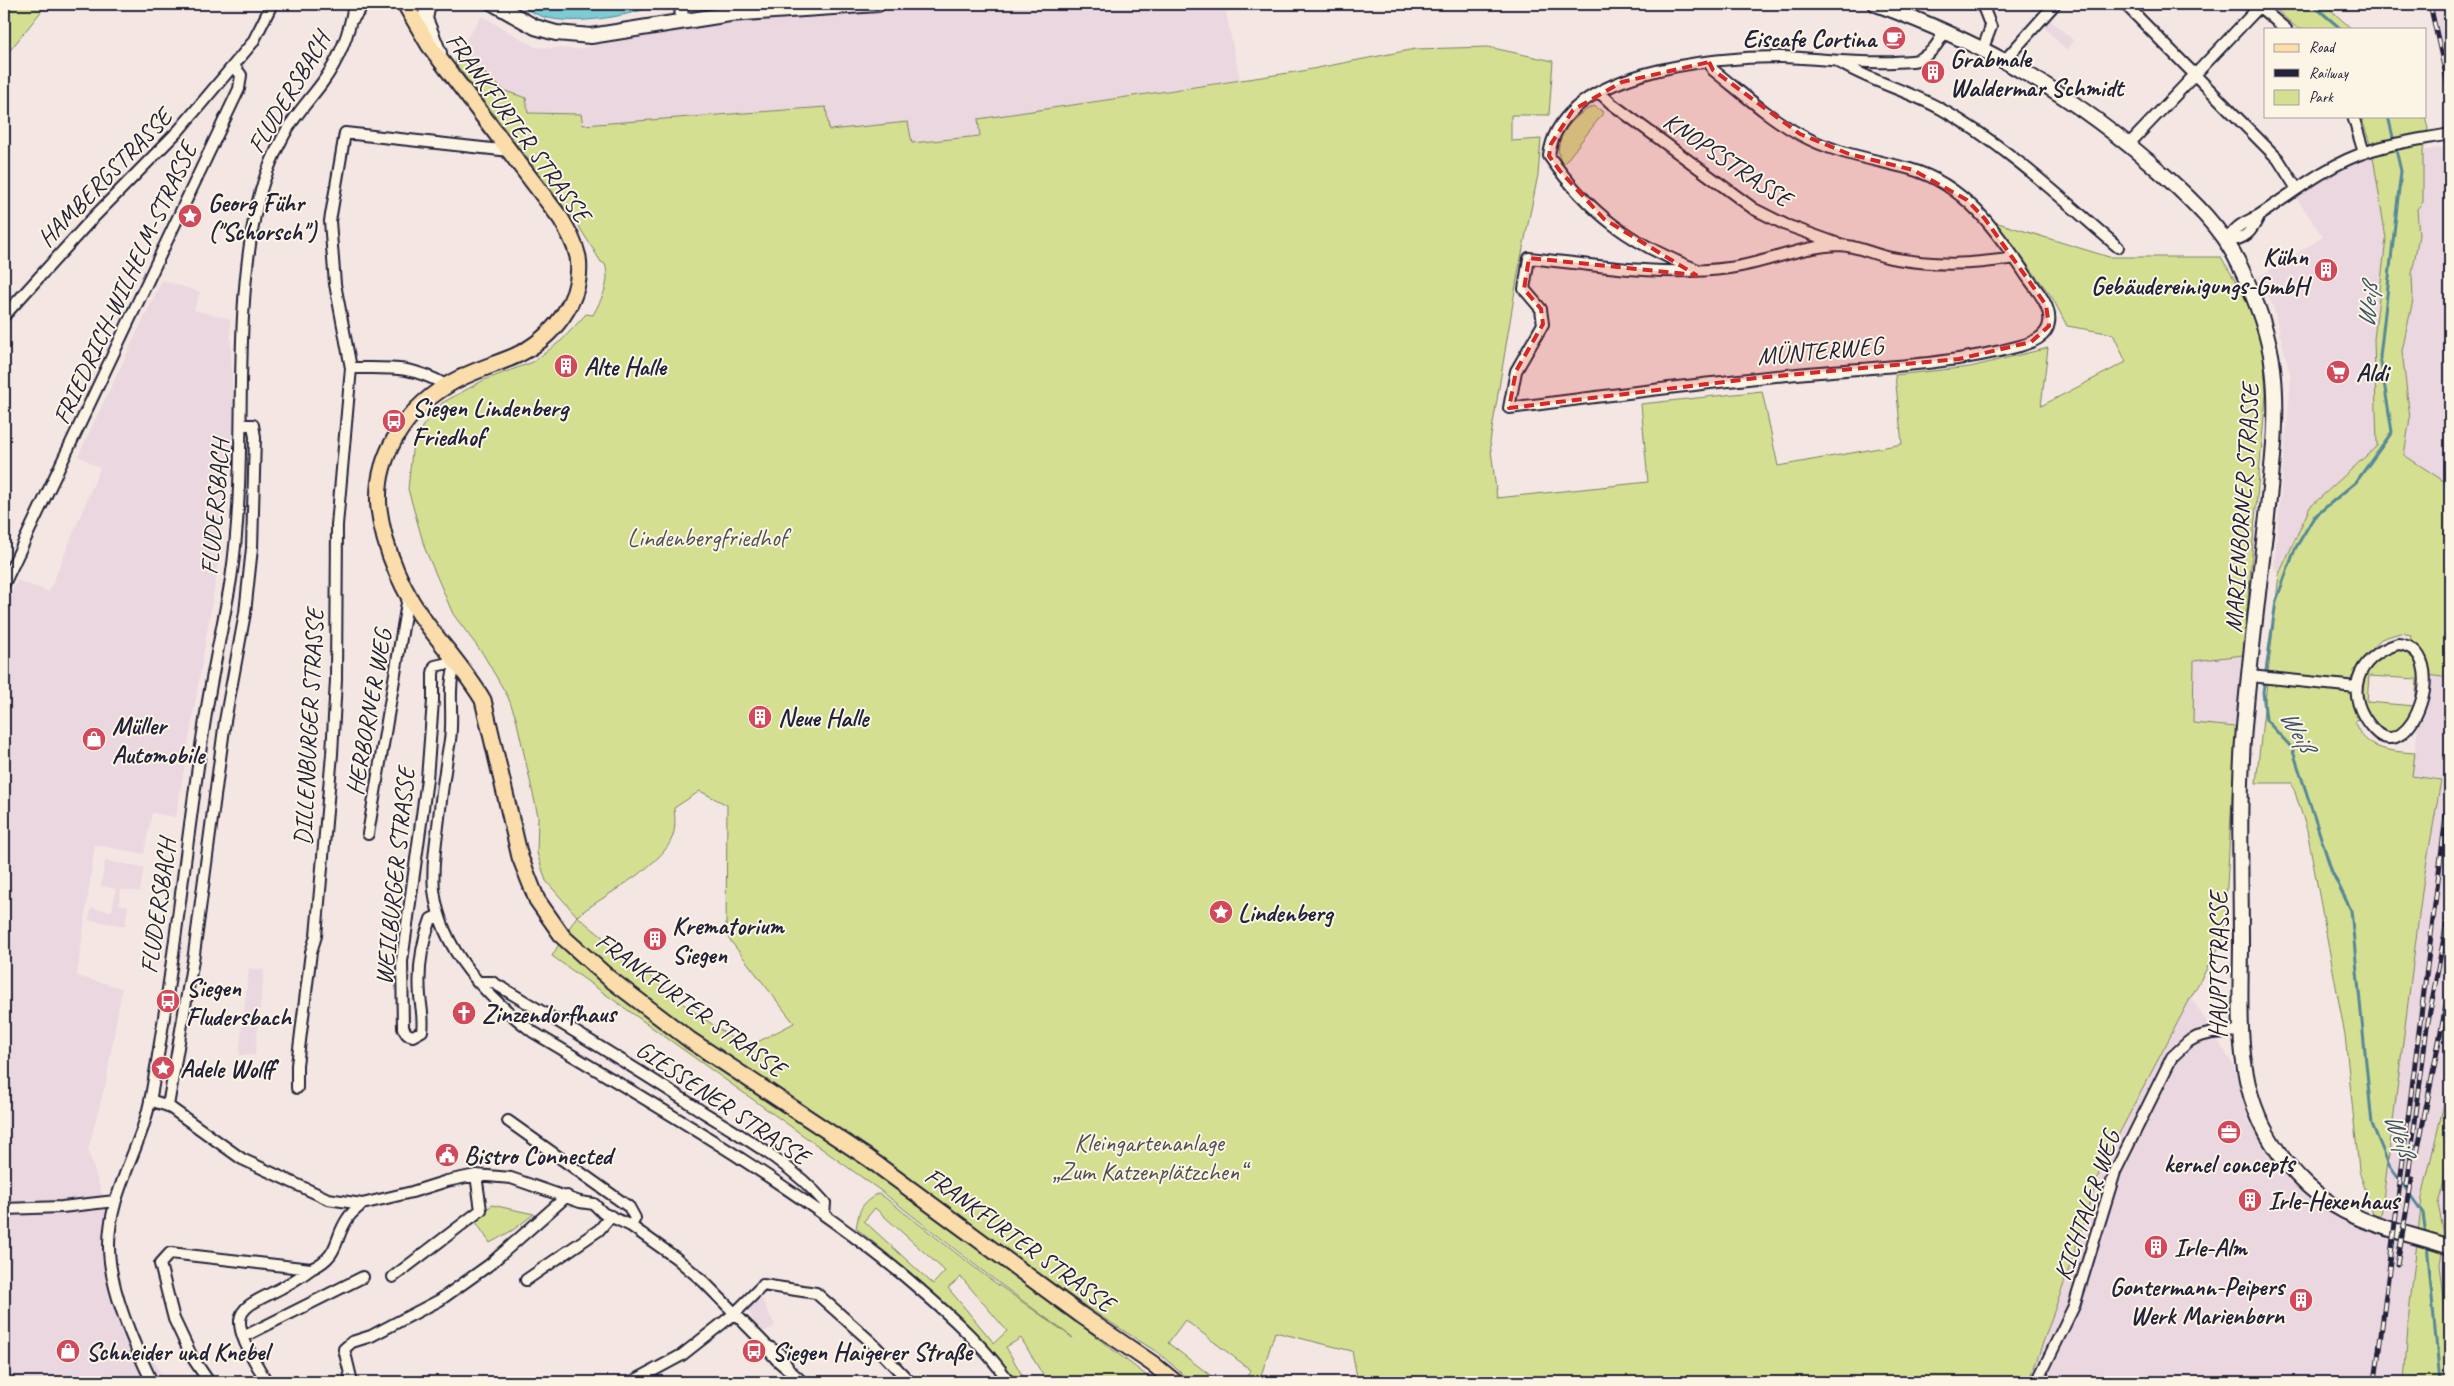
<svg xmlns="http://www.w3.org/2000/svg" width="2454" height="1386" font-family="Caveat,sans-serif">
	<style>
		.built { fill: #ebd7e0 }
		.green { fill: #d4df92; stroke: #7b8066; fill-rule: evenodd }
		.water { fill: #7bccd3; stroke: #578896 }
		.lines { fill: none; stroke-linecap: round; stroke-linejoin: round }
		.stream { stroke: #578896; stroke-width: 3 }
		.minor-casing { stroke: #22223b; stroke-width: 14 }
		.tertiary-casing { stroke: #22223b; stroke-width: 16 }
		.secondary-casing { stroke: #22223b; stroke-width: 18 }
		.primary-casing { stroke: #22223b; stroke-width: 19 }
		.minor { stroke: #fcf5e5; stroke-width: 10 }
		.tertiary { stroke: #fcf5e5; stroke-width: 12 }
		.secondary { stroke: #fcf5e5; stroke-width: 14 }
		.primary { stroke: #fbddab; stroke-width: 15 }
		.rail-casing { stroke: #22223b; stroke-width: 5 }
		.rail { stroke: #fcf5e5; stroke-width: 3; stroke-dasharray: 9; stroke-linecap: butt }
		.marked { fill: #d62828; fill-opacity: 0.2; stroke: #d62828; stroke-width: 4; stroke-dasharray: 10 6; stroke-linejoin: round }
		.labels { text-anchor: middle; stroke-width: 4; stroke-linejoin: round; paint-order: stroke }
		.poi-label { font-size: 25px; font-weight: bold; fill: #22223b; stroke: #fcf5e5; text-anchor: start }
		.street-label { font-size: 25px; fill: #22223b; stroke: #fcf5e5 }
		.park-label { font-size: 25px; fill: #4e5151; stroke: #fcf5e5 }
		.water-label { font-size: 26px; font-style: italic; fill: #3d5569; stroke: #fcf5e5 }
	</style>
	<rect width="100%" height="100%" fill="#f4e7e3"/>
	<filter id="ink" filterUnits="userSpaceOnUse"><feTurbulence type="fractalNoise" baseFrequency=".02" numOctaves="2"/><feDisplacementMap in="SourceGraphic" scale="10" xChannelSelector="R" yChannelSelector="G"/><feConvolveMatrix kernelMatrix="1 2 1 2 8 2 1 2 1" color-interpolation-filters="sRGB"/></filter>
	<g filter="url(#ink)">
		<path class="built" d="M705,4H1224L1240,79L979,119L980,136L912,143L908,122L829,130L825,107L582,125L581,114L528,113L526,98L505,91L458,51L482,16L535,47L578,49L707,24Z
			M2427,4H2450V109Z
			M2048,18L2074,41L2066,50L2042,25Z
			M2450,133V485L2404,455L2410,418L2402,351L2413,300L2412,274L2419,235L2417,209L2423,202V151L2445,147Z
			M2372,150L2386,239L2374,339L2377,446L2310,507L2279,574L2274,568L2291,378L2273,307L2258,277L2323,237L2298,200L2297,189Z
			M162,280L200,292L194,310L230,319L234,429L215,585L176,817L152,813L144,854L95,845L77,976L122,988L106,1082L88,1150L106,1206L114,1290L166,1382H4V609L17,580L49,592L100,468L78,456Z
			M2243,655L2236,727L2193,723L2194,660Z
			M2424,675L2450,678V1078L2439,1131L2409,1314L2404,1382H2029L2067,1275L2100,1170L2191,997L2233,1065L2249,1121L2274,1156L2322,1207L2378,1232L2423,884L2441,780L2412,776Z
			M105,861L144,867L140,892L121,889L119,904L128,906L125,926L89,920L91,908L112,911L116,889L101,886Z
			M249,968L264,970L255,1055H239Z
			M2450,1159V1235L2444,1234L2438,1204Z
			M2442,1253L2450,1256V1351L2440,1264Z
			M760,1295L775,1326L760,1334L744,1303Z"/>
		<path class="green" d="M4,4H47L4,58Z
			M2270,4H2324L2352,29H2298Z
			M1488,47L1553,61L1549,115H1511V141L1541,139L1538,175L1518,273L1490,442L1497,498L1648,482L1641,404L1762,391L1778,466L1902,444L1895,375L1970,367L2048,348L2041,406L2126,362L2113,334L2067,326L2052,297L1995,222L2109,257H2221L2248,302L2263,347L2266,395L2243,655L2194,661L2193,723L2236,727L2224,938L2191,997L2100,1170L2067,1275L2029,1382H1358L1352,1351L1275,1332L1259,1382H1243L1251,1370L1185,1320L1168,1343L1219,1382H1191L1160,1354L1088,1308L871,1153L694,1035L614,975L566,933L577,916L546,881L537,853L538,816L516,718L508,697L483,654L453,614L425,549L408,489L413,442L424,424L442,403L484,380L533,362L562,340L586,314L593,315C602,298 611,283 605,264L601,262L578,225L455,63L458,51L505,91L526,98L528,113L581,114L583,125L826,107L829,130L908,122L912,143L980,136L978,119L1302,71L1415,49ZM700,791L727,805L726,935L794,1023L746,1048L682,1003L577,916C601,897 662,866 672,838C676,828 675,819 674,808Z
			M1594,106L1604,112L1563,165C1548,143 1573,115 1594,106Z
			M2361,116H2425L2428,128L2423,151V202L2417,209L2419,235L2412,274L2413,300L2402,351L2410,418L2404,455L2450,485V678L2427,675L2419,711L2392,738L2361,714L2355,723C2366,750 2388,751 2415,753L2412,776L2441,780L2423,884L2379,1232L2359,1170L2345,1035L2307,830L2292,783H2256L2279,574L2310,507L2377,446L2374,339L2386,239L2372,150ZM2400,633L2411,635L2409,645L2365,659L2381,639ZM2369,676L2417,679L2415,706L2367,702Z
			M562,939L866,1161L1155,1382H1047L1021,1338L1006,1347L1026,1382H1016C972,1322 914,1275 856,1228C860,1207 861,1204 879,1193L983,1274L1073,1338L984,1272L881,1191L552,956ZM875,1208L945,1271L933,1284L864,1221ZM961,1277L1007,1331L994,1343L948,1288Z
			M2450,1078V1159L2438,1204L2444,1234L2439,1243L2442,1253L2440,1264L2450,1351V1382H2404L2409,1314L2422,1197Z
			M492,1205L534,1214L513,1230L490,1243L474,1219Z"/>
		<path class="water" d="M516,4H543L550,6L659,4C632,16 574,26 544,17C535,14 525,9 516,4Z"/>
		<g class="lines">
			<path class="stream" d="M2312,4L2341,29
				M2388,116L2401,171L2380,357L2392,432L2356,482L2314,517L2295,549L2276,601L2263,692L2266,720L2292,748L2332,872L2351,910L2372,1124L2389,1165L2423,1213L2426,1235
				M2427,1244L2440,1382"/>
			<g class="minor-casing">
				<path id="minor" d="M1982,4L1991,27L1983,48
					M2125,4L2278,159L2297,189
					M2256,4L2286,29
					M353,19L364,4
					M2005,60L2055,4
					M1837,61C1869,81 1907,90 1941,109C2006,145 2062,199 2118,247
					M1709,62L1713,70C1741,92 1769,118 1801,135C1836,154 1873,159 1910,169C1964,184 1997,231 2026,275C2035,288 2052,306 2049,323C2047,337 2033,342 2020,346C1948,366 1871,367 1797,374C1701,383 1605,396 1509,408L1516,371L1543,324L1541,309L1524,289L1529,258C1595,265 1662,277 1729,268C1766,263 1801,246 1839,245C1856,245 1874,255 1891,258C1935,266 1970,265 2015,258
					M1599,92L1612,104L1754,209L1786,225L1836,243
					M2353,116L2364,153
					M2129,144L2262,4
					M2226,242C2240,219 2248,224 2267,210C2300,187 2333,162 2372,150C2397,142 2424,139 2450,134
					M2226,242C2245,239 2251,233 2259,216
					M1698,270C1632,244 1590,215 1549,156C1559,70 1714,57 1780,57C1818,58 1856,64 1894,62C1901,61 1911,62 1917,60C1932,54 1938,44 1945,30
					M4,316L90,221L179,130L253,42L272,4
					M351,368C391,368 410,365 446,385
					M4,584L239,89L241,75L234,66
					M2398,644C2454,649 2410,770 2374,730C2343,696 2355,657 2398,644Z
					M457,661C446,685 454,714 450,740C445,768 441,797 438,826C435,847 432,869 434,890C441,951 487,997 533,1032C660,1108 788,1181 903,1275C936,1303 985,1345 1009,1382
					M2250,676L2356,687
					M368,834L408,597
					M439,915L431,919C422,942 418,970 420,996C421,1007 424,1019 422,1031L413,1036L407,1034L403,1028L402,961L427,779L433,701V673L435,666L457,661
					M477,982H492C563,1024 634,1067 703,1112C745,1138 793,1165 825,1203L824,1214
					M297,1088V1065L311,952L316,936L332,754L336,680L337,525L351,368L335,284L330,221L345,133L510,151
					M150,1100L168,1106L242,1159L328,1199L362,1204L412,1192L447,1181L476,1175L511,1178L580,1202L594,1204L603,1213L631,1226L676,1258L704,1282L766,1345L779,1353L787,1366
					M168,1106L194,954L225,721L245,613L252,548L255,437L253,425H242
					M508,1121L629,1207L635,1218L631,1226
					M4,1209L62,1207L115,1201
					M393,1277L481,1210L476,1175
					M526,1280L599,1230L611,1216
					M243,1337L363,1277
					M767,1347C775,1362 790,1369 802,1382
					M152,1382C134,1345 109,1288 109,1247C108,1193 142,1148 151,1096C174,972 185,845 205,720C212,673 223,626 231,579C249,458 231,335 255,215C261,183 272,156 288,128C298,112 311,98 322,83C339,60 350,31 354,4
					M209,1382L192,1357L174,1319L160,1264L170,1253L311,1269C341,1255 333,1239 348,1218C351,1213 358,1208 362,1204
					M267,1382C210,1291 252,1315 311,1269
					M352,1382L344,1349L352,1342L371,1336L440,1300L489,1265L567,1196
					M632,1382L682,1355L734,1314L763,1285L816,1293L870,1341L910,1382
					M2037,1382L2074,1306L2115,1172L2172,1057L2188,1042L2197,1037L2212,1033L2240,1031"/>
			</g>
			<g class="tertiary-casing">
				<path id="tertiary" d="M681,4L682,21"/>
			</g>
			<g class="secondary-casing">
				<path id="secondary" d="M428,4L425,19L439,53
					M494,4L535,27L556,33L591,36L730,14L878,4
					M1876,4C1987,44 2076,96 2164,175C2192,200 2223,230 2239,264C2255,297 2269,332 2273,368C2279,417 2272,468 2267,516C2259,586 2250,657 2244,727C2238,800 2241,873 2241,946C2240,1040 2233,1116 2308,1186C2349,1224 2400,1230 2450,1247"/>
			</g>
			<g class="primary-casing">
				<path id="primary" d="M405,4L429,45L561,219C568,231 575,243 578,257C584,300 552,339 515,356C492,366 467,372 446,386C404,412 374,459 379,509C384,550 404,595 429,627C447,651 467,673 483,700L520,857L537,900L563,937L610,979L690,1040L868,1158L1081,1315L1153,1364L1175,1382"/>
			</g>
			<use href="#minor" class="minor"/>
			<use href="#tertiary" class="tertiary"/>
			<use href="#secondary" class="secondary"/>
			<use href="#primary" class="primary"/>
			<g class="rail-casing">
				<path id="rail" d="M2430,4L2450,93
					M2449,4L2450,10
					M2417,1154L2450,985
					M2407,1186L2427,1027L2450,906
					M2397,1265L2412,1179
					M2375,1382L2450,784"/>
			</g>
			<use href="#rail" class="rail"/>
		</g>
	</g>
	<path class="marked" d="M1709,62L1713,70L1800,134L1849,154L1913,170L1967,200L1985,219L2046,305L2049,326L2031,342L1959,359L1757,378L1509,408L1516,371L1543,324L1541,309L1524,289L1529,258L1696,275L1604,219L1560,171L1549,156L1551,144L1573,110L1622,82Z"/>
	<defs>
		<g id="cafe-disc" transform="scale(1.25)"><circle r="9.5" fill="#d1495b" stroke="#fcf5e5"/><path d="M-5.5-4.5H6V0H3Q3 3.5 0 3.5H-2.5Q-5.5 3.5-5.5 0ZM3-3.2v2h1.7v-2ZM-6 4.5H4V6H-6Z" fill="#fff"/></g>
		<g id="building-disc" transform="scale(1.25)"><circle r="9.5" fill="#d1495b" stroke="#fcf5e5"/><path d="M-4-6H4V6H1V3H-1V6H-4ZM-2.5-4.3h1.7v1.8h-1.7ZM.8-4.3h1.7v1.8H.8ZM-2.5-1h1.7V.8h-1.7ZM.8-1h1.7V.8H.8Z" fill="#fff"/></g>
		<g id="sight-disc" transform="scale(1.25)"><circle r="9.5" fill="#d1495b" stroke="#fcf5e5"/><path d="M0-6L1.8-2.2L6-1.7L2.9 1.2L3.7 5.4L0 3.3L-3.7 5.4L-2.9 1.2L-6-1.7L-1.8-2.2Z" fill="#fff"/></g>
		<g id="supermarket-disc" transform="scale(1.25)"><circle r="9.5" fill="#d1495b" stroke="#fcf5e5"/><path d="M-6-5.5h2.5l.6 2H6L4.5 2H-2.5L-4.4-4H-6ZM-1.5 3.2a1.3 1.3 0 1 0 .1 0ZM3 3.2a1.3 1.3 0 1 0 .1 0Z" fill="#fff"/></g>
		<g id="bus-disc" transform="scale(1.25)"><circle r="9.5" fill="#d1495b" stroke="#fcf5e5"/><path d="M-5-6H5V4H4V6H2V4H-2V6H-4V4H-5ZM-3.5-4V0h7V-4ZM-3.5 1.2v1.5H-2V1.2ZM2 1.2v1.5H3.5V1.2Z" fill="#fff"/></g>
		<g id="shop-disc" transform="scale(1.25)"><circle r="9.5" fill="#d1495b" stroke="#fcf5e5"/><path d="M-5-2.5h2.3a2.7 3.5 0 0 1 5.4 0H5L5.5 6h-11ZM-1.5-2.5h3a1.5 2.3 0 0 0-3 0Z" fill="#fff"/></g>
		<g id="church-disc" transform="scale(1.25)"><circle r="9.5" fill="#d1495b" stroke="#fcf5e5"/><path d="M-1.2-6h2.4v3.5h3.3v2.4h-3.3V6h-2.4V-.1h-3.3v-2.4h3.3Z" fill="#fff"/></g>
		<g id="office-disc" transform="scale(1.25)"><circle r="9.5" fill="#d1495b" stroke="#fcf5e5"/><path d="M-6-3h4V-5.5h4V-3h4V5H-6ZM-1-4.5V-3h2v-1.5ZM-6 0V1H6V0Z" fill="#fff"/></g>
		<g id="civic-disc" transform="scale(1.25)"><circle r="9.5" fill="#d1495b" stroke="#fcf5e5"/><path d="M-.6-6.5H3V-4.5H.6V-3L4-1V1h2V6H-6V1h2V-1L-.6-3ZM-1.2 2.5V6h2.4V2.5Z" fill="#fff"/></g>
	</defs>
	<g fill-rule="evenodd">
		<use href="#cafe-disc" x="1894" y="38"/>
		<use href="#building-disc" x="1933" y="72"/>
		<use href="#sight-disc" x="190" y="216"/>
		<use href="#building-disc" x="2326" y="270"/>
		<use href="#building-disc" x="566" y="366"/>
		<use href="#supermarket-disc" x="2338" y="372"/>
		<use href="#bus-disc" x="394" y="421"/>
		<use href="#building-disc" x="760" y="717"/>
		<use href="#shop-disc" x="94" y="739"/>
		<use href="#sight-disc" x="1221" y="912"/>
		<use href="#building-disc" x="655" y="939"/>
		<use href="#bus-disc" x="168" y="1001"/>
		<use href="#church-disc" x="464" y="1013"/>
		<use href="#sight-disc" x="163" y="1068"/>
		<use href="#office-disc" x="2229" y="1132"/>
		<use href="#civic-disc" x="447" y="1155"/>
		<use href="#building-disc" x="2250" y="1200"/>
		<use href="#building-disc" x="2156" y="1247"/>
		<use href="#building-disc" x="2301" y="1300"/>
		<use href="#shop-disc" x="68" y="1351"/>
		<use href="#bus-disc" x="754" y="1351"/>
	</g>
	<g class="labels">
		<g class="poi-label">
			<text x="1876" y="47" text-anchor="end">Eiscafe Cortina</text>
			<text x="1950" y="67">Grabmale<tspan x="1950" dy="29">Waldermar Schmidt</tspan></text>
			<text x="208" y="211">Georg Führ<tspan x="208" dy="29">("Schorsch")</tspan></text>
			<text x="2308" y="265" text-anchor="end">Kühn<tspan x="2308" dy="29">Gebäudereinigungs-GmbH</tspan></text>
			<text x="584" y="375">Alte Halle</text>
			<text x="2356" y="381">Aldi</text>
			<text x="412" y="416">Siegen Lindenberg<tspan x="412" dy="29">Friedhof</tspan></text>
			<text x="778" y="726">Neue Halle</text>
			<text x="112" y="734">Müller<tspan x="112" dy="29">Automobile</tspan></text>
			<text x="1238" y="921">Lindenberg</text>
			<text x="672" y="934">Krematorium<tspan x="672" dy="29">Siegen</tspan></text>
			<text x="186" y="996">Siegen<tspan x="186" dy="29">Fludersbach</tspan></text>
			<text x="482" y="1022">Zinzendorfhaus</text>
			<text x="180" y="1077">Adele Wolff</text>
			<text x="464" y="1164">Bistro Connected</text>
			<text x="2229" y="1172" text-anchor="middle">kernel concepts</text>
			<text x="2268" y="1209">Irle-Hexenhaus</text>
			<text x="2174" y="1256">Irle-Alm</text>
			<text x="2284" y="1295" text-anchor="end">Gontermann-Peipers<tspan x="2284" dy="29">Werk Marienborn</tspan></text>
			<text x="86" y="1360">Schneider und Knebel</text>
			<text x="772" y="1360">Siegen Haigerer Straße</text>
		</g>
		<g class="street-label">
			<text transform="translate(288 92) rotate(-59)" y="9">FLUDERSBACH</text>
			<text transform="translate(519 127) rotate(54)" y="9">FRANKFURTER STRASSE</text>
			<text transform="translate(1728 159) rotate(34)" y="9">KNOPSSTRASSE</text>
			<text transform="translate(104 177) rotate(-46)" y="9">HAMBERGSTRASSE</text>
			<text transform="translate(124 283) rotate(-65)" y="9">FRIEDRICH-WILHELM-STRASSE</text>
			<text transform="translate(1820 350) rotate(-5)" y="9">MÜNTERWEG</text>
			<text transform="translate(214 507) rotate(-85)" y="9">FLUDERSBACH</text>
			<text transform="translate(2241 508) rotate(-86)" y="9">MARIENBORNER STRASSE</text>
			<text transform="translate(368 712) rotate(-80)" y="9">HERBORNER WEG</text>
			<text transform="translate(308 727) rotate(-87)" y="9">DILLENBURGER STRASSE</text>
			<text transform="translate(394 876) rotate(-84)" y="9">WEILBURGER STRASSE</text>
			<text transform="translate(157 906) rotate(-82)" y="9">FLUDERSBACH</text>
			<text transform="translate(2218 965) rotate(-90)" y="9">HAUPTSTRASSE</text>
			<text transform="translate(691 1004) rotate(36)" y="9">FRANKFURTER STRASSE</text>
			<text transform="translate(723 1102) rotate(34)" y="9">GIESSENER STRASSE</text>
			<text transform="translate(2086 1205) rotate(-71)" y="9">KICHTALER WEG</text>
			<text transform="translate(1020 1239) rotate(36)" y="9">FRANKFURTER STRASSE</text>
		</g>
		<g class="park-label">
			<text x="707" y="546">Lindenbergfriedhof</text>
			<text x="1149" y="1151">Kleingartenanlage<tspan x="1149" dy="29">„Zum Katzenplätzchen“</tspan></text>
		</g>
		<g class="water-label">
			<text transform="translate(2367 306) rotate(-84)" y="9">Weiß</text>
			<text transform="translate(2298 730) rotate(60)" y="9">Weiß</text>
			<text transform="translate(2400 1134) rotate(69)" y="9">Weiß</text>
		</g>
	</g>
	<rect width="2454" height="1386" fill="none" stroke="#fcf5e5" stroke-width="20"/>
	<rect x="10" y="10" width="2434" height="1366" fill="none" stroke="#22223b" stroke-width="2" filter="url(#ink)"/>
	<rect x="2264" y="28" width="162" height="90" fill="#fcf5e5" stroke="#a5a1a1"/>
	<rect x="2274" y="44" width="25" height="8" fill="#fbddab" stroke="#a5a1a1"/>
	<text x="2309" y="52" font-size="15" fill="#22223b">Road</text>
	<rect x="2274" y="69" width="25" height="8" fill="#22223b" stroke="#a5a1a1"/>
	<text x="2309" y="78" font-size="15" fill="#22223b">Railway</text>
	<rect x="2274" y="90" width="25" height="15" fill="#d4df92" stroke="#a5a1a1"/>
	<text x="2309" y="102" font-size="15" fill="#22223b">Park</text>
</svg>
